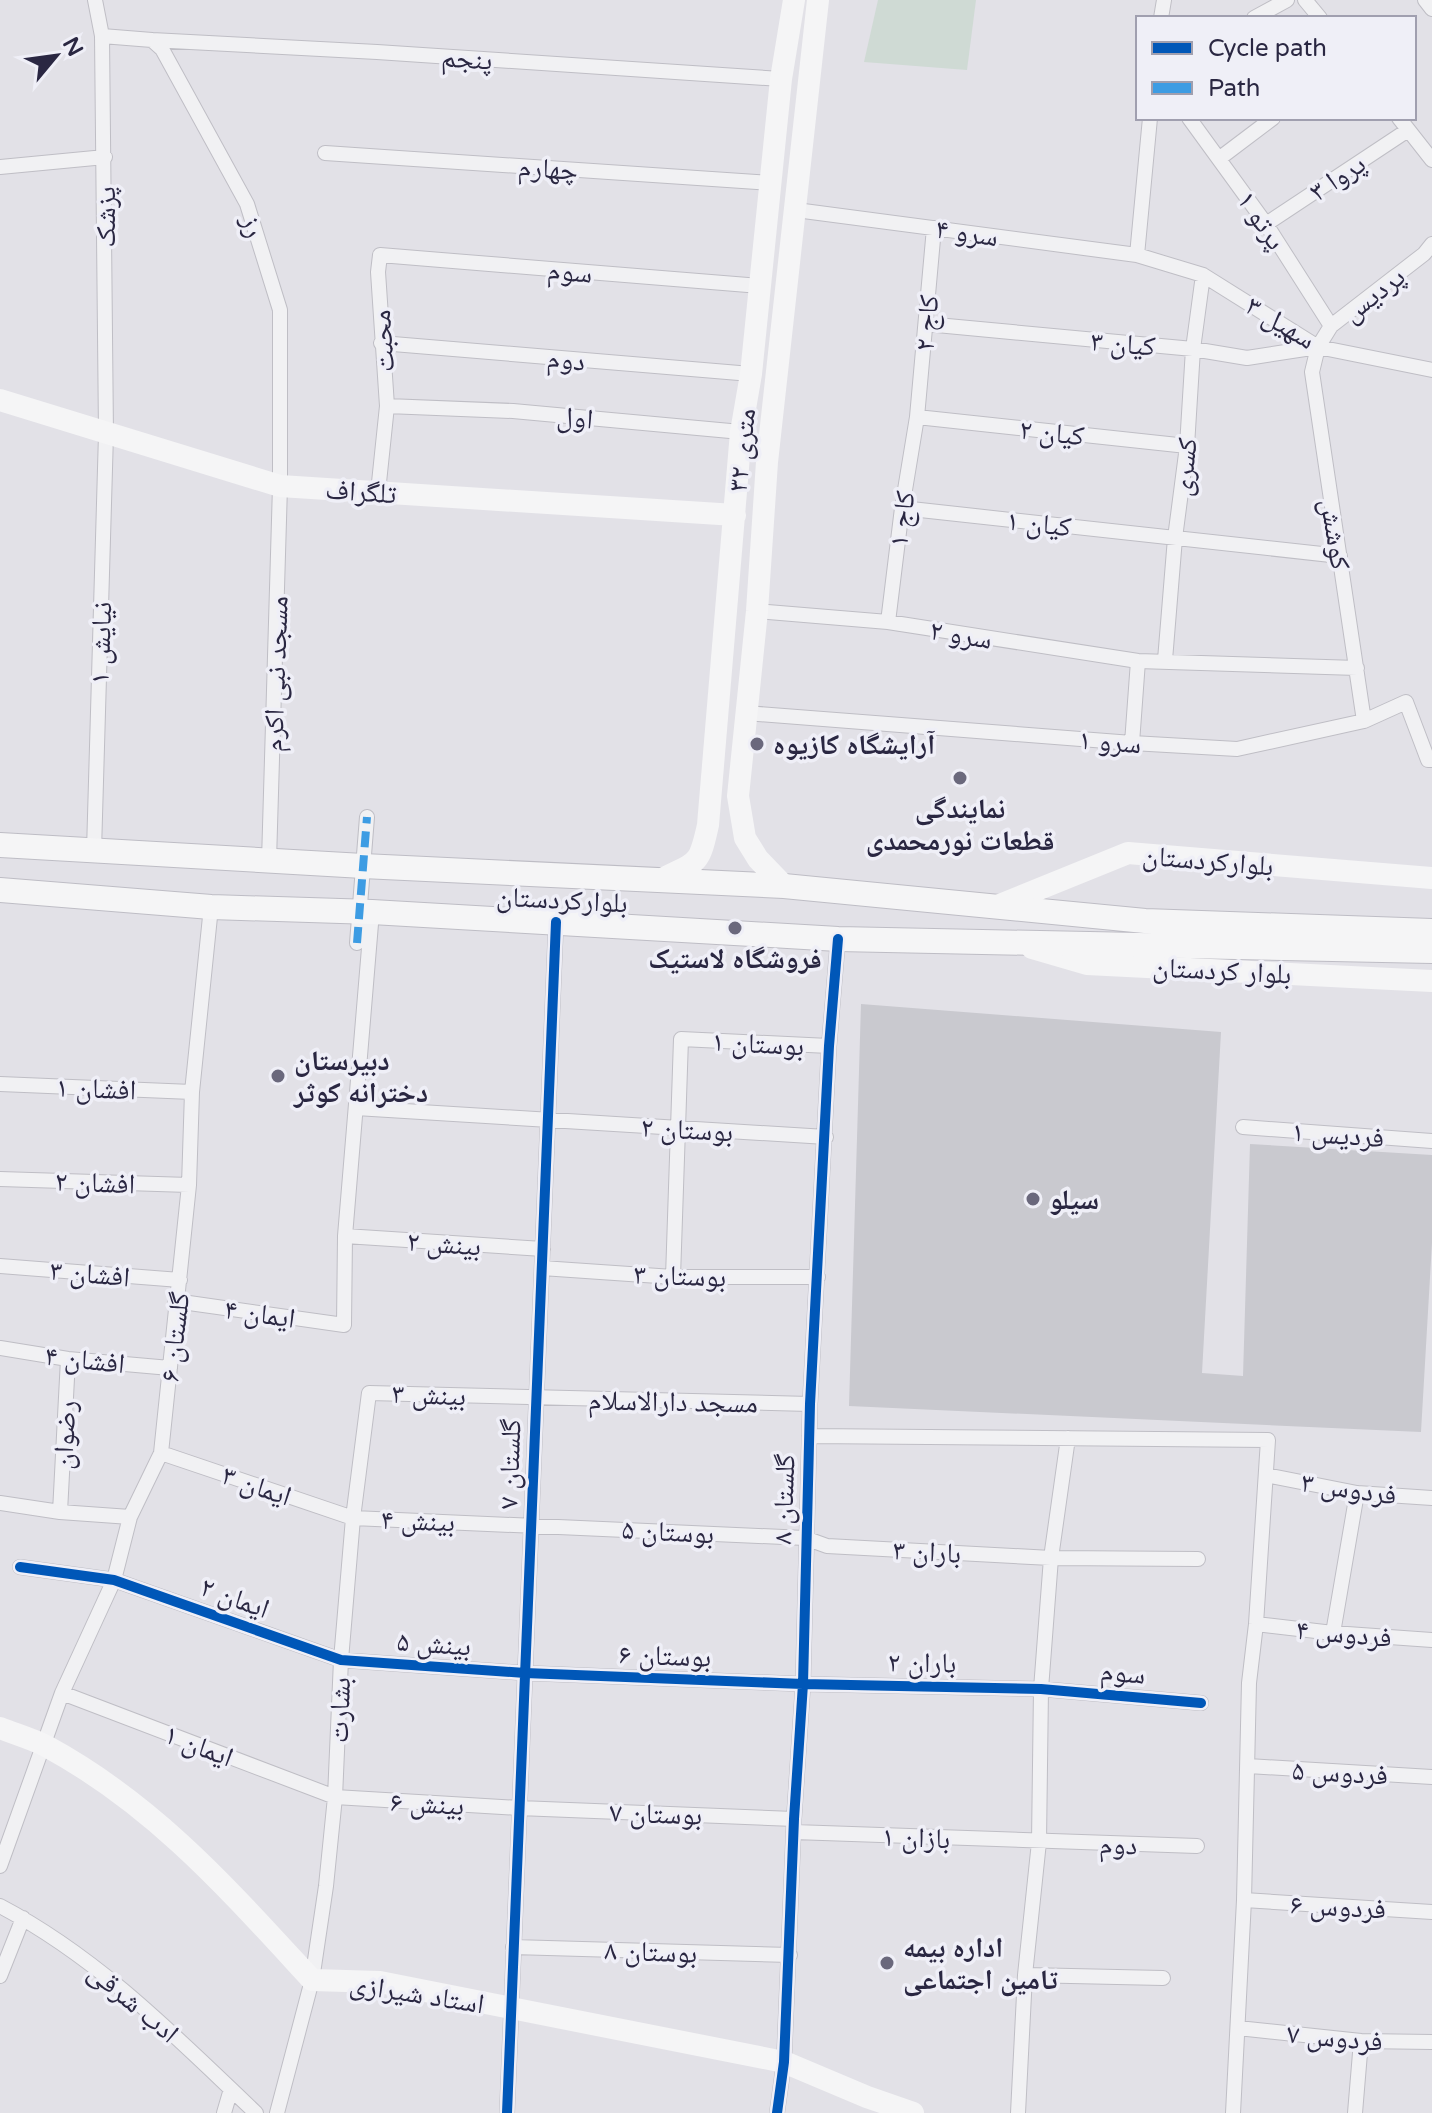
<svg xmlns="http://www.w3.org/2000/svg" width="1432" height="2113" font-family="'Varela Round','Noto Naskh Arabic',sans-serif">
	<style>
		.green { fill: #cfdad4 }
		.building { fill: #c9c9cf }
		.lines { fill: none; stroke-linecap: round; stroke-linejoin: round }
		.street-casing { stroke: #bfbec5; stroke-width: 16 }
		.primary-casing { stroke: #bebdc5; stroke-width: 26 }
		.street { stroke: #f1f1f3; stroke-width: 14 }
		.secondary { stroke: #f5f5f6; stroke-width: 22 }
		.primary { stroke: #f5f5f6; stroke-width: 24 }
		.quiet { stroke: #3d9ce3; stroke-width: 8; stroke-dasharray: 16 8; stroke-linecap: butt }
		.cycleway-casing { stroke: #efeff7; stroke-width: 15 }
		.cycleway { stroke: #0057b8; stroke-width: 10 }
		.poi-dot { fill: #6a687c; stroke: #efeff7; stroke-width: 3 }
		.labels { text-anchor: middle; stroke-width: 7; stroke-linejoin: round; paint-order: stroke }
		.street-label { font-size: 28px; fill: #2a2742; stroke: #efeff7 }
		.poi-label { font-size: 28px; font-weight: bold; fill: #2a2742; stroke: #efeff7; text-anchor: start }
	</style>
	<rect width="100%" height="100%" fill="#e2e1e7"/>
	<path class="green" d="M878,0H976L967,70L864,62Z"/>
	<path class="building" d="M861,1004L1221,1032L1202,1373L1243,1376L1250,1144L1432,1155V1243L1421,1432L849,1406Z"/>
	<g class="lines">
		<g class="street-casing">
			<path id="street" d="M1305,0L1320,18
				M1425,0L1432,9
				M1161,18L1164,0
				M1254,18L1287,0
				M102,36L152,40L162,49L247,204L280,310V486L269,861
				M152,40L377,52L781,79
				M1189,118L1266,224L1331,326
				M1399,118L1432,160
				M325,153L770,183
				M1220,158L1273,118
				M0,167L105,157
				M796,210L1137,255L1203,275L1318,347L1432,370
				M1266,224L1408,130
				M1137,255L1150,118
				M926,324L1193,349L1247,358L1318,347
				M381,343L751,374
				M917,417L1187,446
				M741,432L513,411L387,406L378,272L380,255L760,286
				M378,492L387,406
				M902,508L1340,556
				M757,611L888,622L1138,661L1357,668
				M888,622L902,508L917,417L934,228
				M1165,660L1175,538L1187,446L1193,349L1203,275
				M746,713L1132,743L1237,749L1364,721L1406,702L1428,760H1432
				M1364,721L1312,372L1318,347L1331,326L1424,254L1432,244
				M1132,743L1138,661
				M94,851L106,434L102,36L95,0
				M357,943L367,817
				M0,1084L192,1092
				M356,1108L826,1137
				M1243,1127L1432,1141
				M0,1179L189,1185
				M345,1236L543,1249
				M0,1266L180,1280
				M542,1268L673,1277H818
				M673,1277L681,1039L829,1046
				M175,1301L344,1325L345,1236L372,912
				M0,1348L68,1359L170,1368
				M809,1436L1268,1440L1256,1624L1249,1683L1244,1900L1233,2113
				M161,1453L353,1518L805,1538L827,1546L1051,1558L1198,1559
				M1266,1475L1357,1493L1432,1498
				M0,1503L60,1512L130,1517
				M60,1512L68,1359
				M20,1567L114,1580L341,1660L525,1673L803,1684L1041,1689L1201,1703
				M1256,1624L1333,1633L1432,1640
				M1333,1633L1357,1493
				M62,1693L335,1797L519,1808L794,1819
				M1248,1766L1432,1777
				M794,1832L1197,1846
				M0,1866L62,1693L114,1580L130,1517L161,1453L189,1185L192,1092L211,907
				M1244,1900L1432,1912
				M0,1906C99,1958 176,2037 256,2113
				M513,1947L790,1955
				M1025,1975L1163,1978
				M0,1976L23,1918
				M1238,2028L1361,2041L1432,2042
				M224,2113L231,2089
				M277,2113L312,1980L326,1886L335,1797L341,1660L353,1518L369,1393L810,1404
				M507,2113L556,922
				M777,2113L784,2062L794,1819L803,1684L810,1404L829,1046L838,939
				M1018,2113L1025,1975L1039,1842L1041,1689L1051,1558L1068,1438
				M1355,2113L1361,2041"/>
		</g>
		<g class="primary-casing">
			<path id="primary" d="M0,845L363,866L784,886L1145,921L1432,931
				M0,890L211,907L372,912L838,939L1432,951"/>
		</g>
		<use href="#street" class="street"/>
		<path class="secondary" d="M0,400L280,486L735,515
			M662,879C698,861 699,866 708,825L741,432L751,374L781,79L794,0
			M784,886L758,859L745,838L738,796L757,611L767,462L818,0
			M995,907L1128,853L1432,878
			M1032,948L1087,964L1432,981
			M0,1728C15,1734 32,1739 46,1746C155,1805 229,1890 312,1980L380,1982L784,2062L867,2097L913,2113"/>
		<use href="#primary" class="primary"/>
		<path class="quiet" d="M357,943L367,817"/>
		<g class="cycleway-casing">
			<path id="cycleway" d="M20,1567L114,1580L341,1660L525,1673L803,1684L1041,1689L1201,1703
				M507,2113L556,922
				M777,2113L784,2062L794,1819L803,1684L810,1404L829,1046L838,939"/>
		</g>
		<use href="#cycleway" class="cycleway"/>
	</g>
	<g class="poi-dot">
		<circle cx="757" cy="744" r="8"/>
		<circle cx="960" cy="778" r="8"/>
		<circle cx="735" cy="928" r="8"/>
		<circle cx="278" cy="1076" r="8"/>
		<circle cx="1033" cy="1199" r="8"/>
		<circle cx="887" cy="1963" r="8"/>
	</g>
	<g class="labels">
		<g class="street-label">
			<text transform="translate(467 58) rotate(4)" y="10">پنجم</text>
			<text transform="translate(548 168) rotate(4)" y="10">چهارم</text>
			<text transform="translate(1337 177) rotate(-34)" y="10">پروا ۳</text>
			<text transform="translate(105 217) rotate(-90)" y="10">پزشک</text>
			<text transform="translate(1262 220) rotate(56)" y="10">پرتو ۱</text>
			<text transform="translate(254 226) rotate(72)" y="10">رز</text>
			<text transform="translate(967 232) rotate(8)" y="10">سرو ۴</text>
			<text transform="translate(570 271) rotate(5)" y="10">سوم</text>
			<text transform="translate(1373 294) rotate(-38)" y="10">پردیس</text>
			<text transform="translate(1281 322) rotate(31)" y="10">سهیل ۳</text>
			<text transform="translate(926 323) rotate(-85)" y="10">کاج ۲</text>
			<text transform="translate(382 341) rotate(-94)" y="10">محبت</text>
			<text transform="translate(1123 343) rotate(5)" y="10">کیان ۳</text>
			<text transform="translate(566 359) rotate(5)" y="10">دوم</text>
			<text transform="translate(575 417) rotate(5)" y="10">اول</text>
			<text transform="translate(1052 432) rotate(6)" y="10">کیان ۲</text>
			<text transform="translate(741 450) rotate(-84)" y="10">۳۲ متری</text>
			<text transform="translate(1184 467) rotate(-84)" y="10">کسری</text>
			<text transform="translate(361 491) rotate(4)" y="10">تلگراف</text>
			<text transform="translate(901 519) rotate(-82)" y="10">کاج ۱</text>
			<text transform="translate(1039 523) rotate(6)" y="10">کیان ۱</text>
			<text transform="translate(1336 534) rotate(81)" y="10">کوشش</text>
			<text transform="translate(961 634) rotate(9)" y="10">سرو ۲</text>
			<text transform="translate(100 643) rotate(-88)" y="10">نیایش ۱</text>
			<text transform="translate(275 674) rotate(-88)" y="10">مسجد نبی اکرم</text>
			<text transform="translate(1110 741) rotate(4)" y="10">سرو ۱</text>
			<text transform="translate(1208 860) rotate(5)" y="10">بلوارکردستان</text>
			<text transform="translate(562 899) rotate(3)" y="10">بلوارکردستان</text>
			<text transform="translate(1222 970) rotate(3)" y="10">بلوار کردستان</text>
			<text transform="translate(758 1043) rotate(3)" y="10">بوستان ۱</text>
			<text transform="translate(96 1088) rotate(2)" y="10">افشان ۱</text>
			<text transform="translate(687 1129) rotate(3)" y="10">بوستان ۲</text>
			<text transform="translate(1338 1134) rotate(4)" y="10">فردیس ۱</text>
			<text transform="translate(95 1182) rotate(2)" y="10">افشان ۲</text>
			<text transform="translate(444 1243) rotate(4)" y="10">بینش ۲</text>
			<text transform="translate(90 1273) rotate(5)" y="10">افشان ۳</text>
			<text transform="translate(680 1275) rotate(2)" y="10">بوستان ۳</text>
			<text transform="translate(260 1313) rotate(8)" y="10">ایمان ۴</text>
			<text transform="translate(174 1337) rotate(-83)" y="10">گلستان ۶</text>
			<text transform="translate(85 1359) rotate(6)" y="10">افشان ۴</text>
			<text transform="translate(429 1394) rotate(2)" y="10">بینش ۳</text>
			<text transform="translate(673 1401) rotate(1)" y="10">مسجد دارالاسلام</text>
			<text transform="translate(64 1435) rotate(-87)" y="10">رضوان</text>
			<text transform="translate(509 1464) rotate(-88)" y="10">گلستان ۷</text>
			<text transform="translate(257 1485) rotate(19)" y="10">ایمان ۳</text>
			<text transform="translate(1349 1488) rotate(8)" y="10">فردوس ۳</text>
			<text transform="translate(783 1499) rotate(-88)" y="10">گلستان ۸</text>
			<text transform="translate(418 1520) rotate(2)" y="10">بینش ۴</text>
			<text transform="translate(668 1531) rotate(3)" y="10">بوستان ۵</text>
			<text transform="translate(927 1551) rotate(3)" y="10">باران ۳</text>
			<text transform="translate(235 1597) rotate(20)" y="10">ایمان ۲</text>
			<text transform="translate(1344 1633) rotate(5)" y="10">فردوس ۴</text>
			<text transform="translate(434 1643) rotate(4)" y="10">بینش ۵</text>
			<text transform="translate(665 1655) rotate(2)" y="10">بوستان ۶</text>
			<text transform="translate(922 1662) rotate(1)" y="10">باران ۲</text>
			<text transform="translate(1123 1672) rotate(5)" y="10">سوم</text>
			<text transform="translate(339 1710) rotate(-88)" y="10">بشارت</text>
			<text transform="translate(199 1745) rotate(21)" y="10">ایمان ۱</text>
			<text transform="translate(1340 1772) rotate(3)" y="10">فردوس ۵</text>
			<text transform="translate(427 1803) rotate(3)" y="10">بینش ۶</text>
			<text transform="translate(656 1813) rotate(2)" y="10">بوستان ۷</text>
			<text transform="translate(916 1837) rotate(2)" y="10">بازان ۱</text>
			<text transform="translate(1118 1844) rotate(1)" y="10">دوم</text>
			<text transform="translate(1338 1906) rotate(3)" y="10">فردوس ۶</text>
			<text transform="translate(651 1951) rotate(2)" y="10">بوستان ۸</text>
			<text transform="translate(417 1993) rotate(9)" y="10">استاد شیرازی</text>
			<text transform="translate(134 2002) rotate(40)" y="10">ادب شرقی</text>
			<text transform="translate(1335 2037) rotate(5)" y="10">فردوس ۷</text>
		</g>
		<g class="poi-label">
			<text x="773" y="754">آرایشگاه کازیوه</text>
			<text x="960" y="818" text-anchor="middle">نمایندگی<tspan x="960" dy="32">قطعات نورمحمدی</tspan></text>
			<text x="735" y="968" text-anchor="middle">فروشگاه لاستیک</text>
			<text x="294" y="1070">دبیرستان<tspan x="294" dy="32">دخترانه کوثر</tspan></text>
			<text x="1049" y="1209">سیلو</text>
			<text x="903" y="1957">اداره بیمه<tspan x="903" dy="32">تامین اجتماعی</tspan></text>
		</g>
	</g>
	<rect x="1136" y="16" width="280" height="104" fill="#efeff7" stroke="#a09faf" stroke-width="2"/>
	<rect x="1152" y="42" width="40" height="12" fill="#0057b8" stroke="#a09faf" stroke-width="2"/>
	<text x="1208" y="56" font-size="24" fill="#2a2742">Cycle path</text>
	<rect x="1152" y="82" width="40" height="12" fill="#3d9ce3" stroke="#a09faf" stroke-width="2"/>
	<text x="1208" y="96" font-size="24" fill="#2a2742">Path</text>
	<g transform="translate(56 56) rotate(61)" stroke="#efeff7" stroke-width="6" paint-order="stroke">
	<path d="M0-6L14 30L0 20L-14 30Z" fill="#2a2742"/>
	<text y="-12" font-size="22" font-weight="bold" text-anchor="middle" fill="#2a2742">N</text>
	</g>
</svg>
